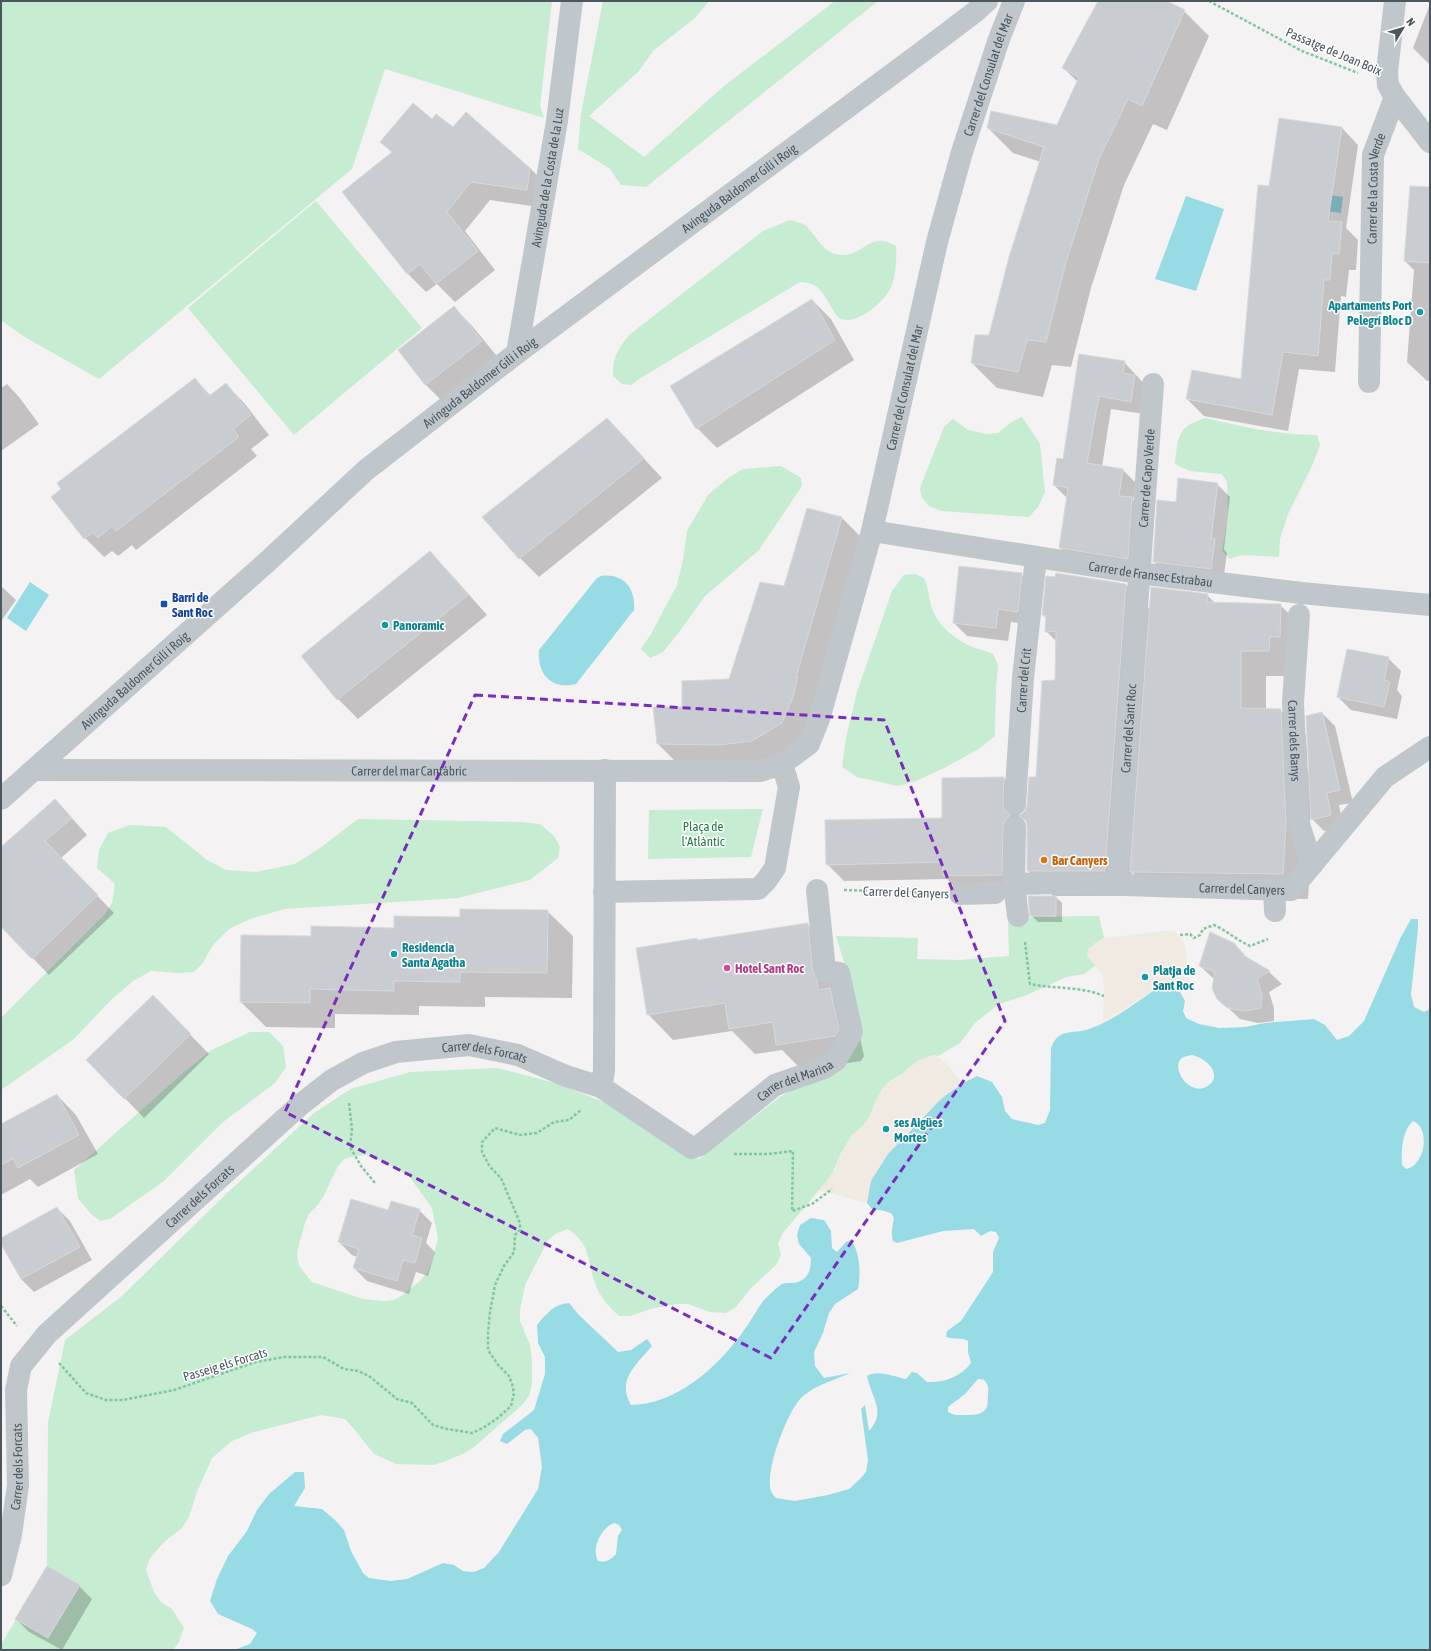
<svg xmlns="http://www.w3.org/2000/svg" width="1431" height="1651" font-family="'Asap Condensed',sans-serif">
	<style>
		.green { fill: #c6ecd1; fill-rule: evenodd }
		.sand { fill: #f0eae2 }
		.water { fill: #97dbe5; fill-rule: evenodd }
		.shadow { fill: #0003 }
		.building { fill: #c9cdd1; stroke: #d7d9dc }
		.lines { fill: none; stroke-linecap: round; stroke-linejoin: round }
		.path { stroke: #81c79e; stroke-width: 2.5; stroke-dasharray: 3 2; stroke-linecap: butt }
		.minor { stroke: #bfc7cd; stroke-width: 22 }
		.marked { fill: none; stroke: #7b2cbf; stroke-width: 3; stroke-dasharray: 8 5; stroke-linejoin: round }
		.culture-dot { fill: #0f9aa8; stroke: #fff; stroke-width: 1.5 }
		.transit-dot { fill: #1a4fb4; stroke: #fff; stroke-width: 1.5 }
		.food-dot { fill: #e8710a; stroke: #fff; stroke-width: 1.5 }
		.hotel-dot { fill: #d1479c; stroke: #fff; stroke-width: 1.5 }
		.labels { text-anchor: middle; stroke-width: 3; stroke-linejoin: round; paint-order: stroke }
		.street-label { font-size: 13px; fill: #4b575e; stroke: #fff }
		.culture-label { font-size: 13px; font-weight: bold; fill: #0d838f; stroke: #fff; text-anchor: start }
		.transit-label { font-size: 13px; font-weight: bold; fill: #164399; stroke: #fff; text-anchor: start }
		.park-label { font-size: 13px; fill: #217a46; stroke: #fff }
		.food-label { font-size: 13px; font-weight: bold; fill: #c56008; stroke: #fff; text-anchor: start }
		.hotel-label { font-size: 13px; font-weight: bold; fill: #b23c85; stroke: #fff; text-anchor: start }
	</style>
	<rect width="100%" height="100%" fill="#f4f2f2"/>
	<path class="green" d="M1,1H552L540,106L544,118L385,69L352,169L99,379L23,336L1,320Z
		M603,1H709L695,18L654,50L638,72L589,116L644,157L724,86L835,1H878L646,187L621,185L609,168L578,149L581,114Z
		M316,201L422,328L294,435L188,308Z
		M790,220C795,221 801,223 805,225C818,236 821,254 842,255C864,256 870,230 896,246C897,259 896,280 889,291C881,304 857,325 841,319C837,317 835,313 833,310C824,294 819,282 800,282L639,379L631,385L622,384L613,376C612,358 618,349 629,335L763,231Z
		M1022,417L1040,444L1045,492L1038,507L1029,517L941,511L929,506L922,498L920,489L923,480L944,427L953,419L968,430L987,434L998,433L1013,421Z
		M1206,418C1243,427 1279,435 1317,435L1320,445L1312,466L1288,514L1280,539L1279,557L1242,555L1230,559L1222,551L1228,516L1227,482L1222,474L1189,471L1175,464C1178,437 1177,426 1206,418Z
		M781,466L801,478L802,486L759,550L705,596L677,635L663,652L650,658L641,649L651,634L677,585L683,560L687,531L708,495L728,478L743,469Z
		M915,574L924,578C929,589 928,595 931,605C936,624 953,638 970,646C978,650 986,650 993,654L998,665L996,686L995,736L979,749L944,768L916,781L898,786L857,777L842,767L846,738L857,692L892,591L904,575Z
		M763,809L751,857L648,859L649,810Z
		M358,819L521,822L540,824L554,836L560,847L558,858L530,880L458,898L285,909L250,919L229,929L213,945L202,964L194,972L177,973L151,971L133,981L112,999L74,1039L1,1090V1018L105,914L112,903L115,884L97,868L99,850L108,833L130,825L166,827L207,860L226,870L256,872L295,864L320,848Z
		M1099,916L1104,938L1094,944L1091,961L1096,965L1084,974L1066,977L1027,995L999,1004L975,1023L960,1043L938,1056L933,1055L908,1068L904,1073L890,1081L882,1089L869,1117L862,1127L852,1135L841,1153L831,1176L782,1234L778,1244L781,1255L776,1265L750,1289L736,1307L726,1313L710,1312L688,1304H677L654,1308L630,1316H619C608,1306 598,1295 594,1280C587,1257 590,1244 568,1229L557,1233L548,1240L525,1285L520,1310V1321L530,1345L532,1359V1384L529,1396L522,1405L474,1447L465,1453L446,1461L433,1465L396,1464L374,1454L354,1429L345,1419L321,1415L254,1432L232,1441L212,1458L197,1492L189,1517L182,1528L165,1541L150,1558L146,1570L154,1592L161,1602L172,1609L184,1628L179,1642L173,1650H1V1645L47,1566L48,1423L65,1340L122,1296L225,1195L314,1113L351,1089L410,1072L497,1068L555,1083L606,1103L693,1158L699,1159L780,1097L843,1062L846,968L836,936L918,938L917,959L960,960L1009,956L1008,917ZM366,1155L388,1164L409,1176L432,1208L438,1238L432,1261L428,1271L422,1279L403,1295L394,1300L384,1301L363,1299L312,1282L299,1266L297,1255L299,1244L305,1223L309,1214L317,1206L323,1197L337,1168L344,1159L354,1156Z
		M250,1032H269L283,1046L286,1067L275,1083L223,1122L164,1181L110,1219L100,1221L91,1214L78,1198L74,1170L183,1073L210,1051Z"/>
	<path class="sand" d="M1173,930C1191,943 1185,960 1189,980L1180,992L1160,986L1103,1022L1104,986L1102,974L1087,956L1088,949L1104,938Z
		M933,1055C945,1058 954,1074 963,1083C929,1108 872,1159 867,1203L819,1190L834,1171L841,1153L852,1135L862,1127L869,1117L876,1100L885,1085L904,1073L917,1061Z"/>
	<path class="water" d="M1309,192L1343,197L1341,213L1306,208Z
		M1186,196L1224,209L1196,291L1155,279Z
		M601,576C623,573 636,588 634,610L576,684C551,690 537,674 539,650L597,578Z
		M30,582L49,595L26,631L7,618Z
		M1411,919H1418V929L1411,994L1414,1007L1424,1012L1430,1009V1650H234L250,1644L257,1633L252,1629L218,1614L210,1601L217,1579L228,1556L247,1531L257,1510L269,1494L295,1472H304L305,1488L294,1506L322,1509L336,1521L344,1530L351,1551L363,1573L369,1578L391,1581L407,1579L443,1563L454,1565L463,1571L474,1572L484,1568L499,1552L538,1489L542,1467L538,1438L531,1429L525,1430L507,1444L500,1441L503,1434L534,1410L545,1374V1357L538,1343L537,1325C546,1314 554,1304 569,1303L579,1315L618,1352L631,1350L647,1339L652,1346C637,1364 616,1380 631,1405C675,1405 718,1367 742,1333C750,1323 756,1310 764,1300C768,1296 777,1287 782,1284C787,1282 793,1284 798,1282C809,1278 811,1269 811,1258L799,1244L797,1235L800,1225L811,1218L824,1220L831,1231L832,1248L837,1252L846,1242L851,1240C860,1252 861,1274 858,1289L835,1304L829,1313L823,1333L814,1352L815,1366L824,1378L850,1373C835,1380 816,1385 803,1396C788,1409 764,1472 771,1491C772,1494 774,1496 776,1498L795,1501L828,1495L849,1489L860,1479L866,1472L868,1460L861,1409L865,1405L869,1431C887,1412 871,1397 867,1376C876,1369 896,1377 906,1379L912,1372L917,1373L927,1382C943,1383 961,1377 971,1363L968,1352V1341C961,1337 954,1340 946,1337L947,1331L961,1321L993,1272V1252L999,1238L996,1232L990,1231L981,1236L974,1229L943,1231L897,1243L893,1241C887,1220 908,1213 872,1209L867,1203L871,1181L888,1154L941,1099L963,1083L977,1076L992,1082L1002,1097L1005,1111L1012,1119L1038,1125L1045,1123L1050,1110L1051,1048C1059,1027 1071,1035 1089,1029C1109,1023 1142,999 1160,986L1180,992L1185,1001L1183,1011L1186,1018L1199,1024L1219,1028L1245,1027L1265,1023L1314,1019L1325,1025L1337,1040L1349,1036L1364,1021L1401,937ZM1191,1055C1207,1057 1225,1077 1206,1087C1188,1096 1170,1066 1182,1058C1185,1056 1188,1056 1191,1055ZM1413,1121C1431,1128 1425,1166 1406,1169L1402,1165C1401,1152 1402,1130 1413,1121ZM978,1379C987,1378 989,1386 988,1394C987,1401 990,1408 981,1413C977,1415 970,1415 966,1415C959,1415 954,1416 948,1412V1407L965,1394ZM614,1523L619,1525L622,1530L618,1536L616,1554C611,1560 605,1563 598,1561C591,1548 601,1528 614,1523Z"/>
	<path class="shadow" d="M1099,1H1165L1184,11L1209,36L1167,130L1153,124L1124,185L1091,288L1071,367L1052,365L1043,397L997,388L972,363L990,336L1041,162L1013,153L988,128L1057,126L1078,82L1063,68Z
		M1430,4V65L1413,48Z
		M432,120L453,129L530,168L548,187L545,208L490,200L465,231L495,270L455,302L437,284L426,292L408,274L344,193L392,153L382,142Z
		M1342,128L1358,145L1346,228L1358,240L1356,270H1349L1346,297L1341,296L1335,372L1299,369L1288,431L1204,416L1187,399L1242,380L1270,188Z
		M1430,222V381H1427L1407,362L1414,270L1405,261Z
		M812,300L831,319L854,360L717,448L697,428L672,387Z
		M454,307L473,327L501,361L445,404L426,385L399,351Z
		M1080,355L1124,362L1148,388L1144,414L1111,409L1102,467L1123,470L1136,483L1133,500L1145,511L1141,571L1073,561L1060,548L1067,498L1054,485L1064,461Z
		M195,379L211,396L226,384L245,404L269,435L251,449L257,456L136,550L132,545L118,556L112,551L104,557L85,538Z
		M7,384L19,397L39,424L1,451V388Z
		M607,419L662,478L539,577L520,558Z
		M1217,484L1230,497L1224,549L1227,553L1223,582L1167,575L1154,562Z
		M807,509L842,518L861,537L802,743L772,760L677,763L658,744L683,708L730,680L785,587Z
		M430,553L449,572L487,615L358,719L338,699L303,656Z
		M1021,574L1034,587L1030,624L1011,622L1008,641L967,636L954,623Z
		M1126,585L1150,609L1207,595L1215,603L1280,605L1306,630L1294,676H1266V710H1280L1306,735L1308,774H1310L1322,713L1335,726L1353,803L1339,805L1344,828L1324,831L1310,817L1311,851L1308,899L1157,897L1132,872L1130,896H1055L1062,903V922H1038L1031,915L1054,897L1028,871L1027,822L1021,816L1026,812L1037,778L1056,681L1057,642L1046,631L1047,619L1043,615Z
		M1,586L16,600L2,620H1Z
		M1388,658L1401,671L1397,690L1402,696L1397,719L1351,710L1338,697Z
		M1004,778L1021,795L1019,821L1020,826L1027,833L1021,837L1018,892L961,893L947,879L844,881L827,864L943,819Z
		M71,817L87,835L61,858L114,913L49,975L1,925V849Z
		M547,911L573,936L572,998L485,997V1007L419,1006V1015L335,1014V1028L266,1027L241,1002L311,937L395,929L461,918Z
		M807,924L833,950L837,997L855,1014L864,1056L861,1061L802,1070L782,1050L755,1054L732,1031L673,1040L648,1014L698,941Z
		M1234,943L1249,960L1269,972L1282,984L1269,992L1274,1008V1021L1258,1023L1240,1019L1218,998L1214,979L1200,966Z
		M172,1016L209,1054L144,1118L88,1060Z
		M57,1095L76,1115L98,1154L38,1187L30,1179L1,1195V1125Z
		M57,1208L70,1221L92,1260L34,1292L21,1279L1,1242V1239Z
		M419,1210L432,1223L426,1243L435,1252L428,1276L416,1272L409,1294L367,1281L354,1268L357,1257L352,1255L339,1242L389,1211Z
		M79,1586L92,1599L62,1650L29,1632L16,1619Z"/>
	<path class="building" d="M1098,1H1167L1185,10L1142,106L1128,99L1099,159L1066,262L1046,342L1027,340L1018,372L971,363L975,335H989L1009,257L1044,147L987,128L991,111L1057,125L1079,77L1062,68Z
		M413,103L432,119L436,114L453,127L466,112L530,168L527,190L471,182L447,212L478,251L436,284L420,264L407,274L342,192L392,152L380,142Z
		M1279,118L1342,127L1328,221L1342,222L1339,254L1332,253L1330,280H1324L1318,356L1283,352L1272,415L1186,399L1192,370L1241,379L1258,185L1269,186Z
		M1410,186L1430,187V263L1404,261Z
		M812,299L835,340L696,429L670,386Z
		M454,306L482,341L425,385L398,350Z
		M1079,354L1125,361L1123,373L1135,375L1131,402L1099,396L1087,463L1123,469L1119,496L1132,497L1128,559L1059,548L1068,488L1053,485L1057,458L1063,459Z
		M195,378L209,396L226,383L251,415L233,429L239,437L116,531L112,526L98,538L93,532L84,539L51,497L61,489L57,483Z
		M607,418L644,458L519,559L482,517Z
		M1178,478L1218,483L1211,538L1215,539L1211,569L1153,562L1157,500L1176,502Z
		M807,508L842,517L796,677H798L793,697L782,723L752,741L720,745L657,744L653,707H682V681L729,679L760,582L784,586Z
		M430,551L468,595L337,700L301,656Z
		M959,566L1022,573L1018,612L998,609L996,628L953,623Z
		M1056,573L1126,584L1105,871H1027V827L1026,821L1019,816L1025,811L1027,805L1029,777H1036L1042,681L1055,680L1056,631L1045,632L1046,616L1042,615L1046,576L1055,577Z
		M1151,587L1208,594L1207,602L1281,604L1280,637H1270L1269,651H1241V708L1281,709L1286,825L1283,874L1130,872Z
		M1347,649L1389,657L1384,680L1390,682L1384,707L1337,697Z
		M1322,712L1340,790L1327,793L1331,815L1311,820L1306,716Z
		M1004,777L1003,804L1004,810L1011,815L1005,820L1003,826L1002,875L943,876V862L826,865L825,820L942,818V778Z
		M55,799L72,818L45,841L98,895L32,959L1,927V847Z
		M1028,896H1056V916H1030Z
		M460,909L548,910L547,973L460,972V982L394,981V991L310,989V1003L240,1002L241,935L311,936V926L394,928V916L460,917Z
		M808,923L813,973L817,980L818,990L830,988L839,1030L835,1036L776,1045L773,1022L729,1029L725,1003L647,1015L636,948L697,938V940Z
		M1210,932L1234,943L1243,955L1270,971L1257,979L1262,994L1261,1008L1245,1011L1237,1010L1226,1007L1217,999L1212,988L1215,972L1199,966Z
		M153,995L191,1034L124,1099L86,1060Z
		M57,1094L79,1135L18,1168L13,1159L1,1165V1124Z
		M351,1199L388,1210L391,1201L420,1209L412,1235L422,1238L415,1263L403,1260L397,1281L353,1268L359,1249L338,1242Z
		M57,1207L80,1247L21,1279L1,1244V1238Z
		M47,1566L80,1585L48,1638L15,1619Z"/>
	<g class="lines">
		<path class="path" d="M1209,1L1302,51L1358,73
			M844,890L933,893
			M1180,935L1190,934L1194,938L1200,935L1203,929L1214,925C1227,931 1237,940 1250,946L1268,939
			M1025,942L1030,984C1055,989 1080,986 1104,996
			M349,1103L352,1129L350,1147L361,1166L375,1183
			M734,1154H768L793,1151L792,1211L812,1204L832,1189
			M1,1306L17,1326
			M59,1363L86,1393L106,1400H123L174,1390L256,1362L284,1357H323L344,1369L358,1371L369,1376L397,1399L412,1403L433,1425L447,1429L472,1433L483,1428L499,1417L511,1406L514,1393L512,1384L509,1376L499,1366L488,1350V1333L490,1312L495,1285L504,1266L514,1252L515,1235L520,1230V1223L501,1178L490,1167L482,1152V1142L495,1128L520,1135L537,1133L554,1122L569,1120L581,1110"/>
		<g class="minor">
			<path d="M1395,1L1387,72L1388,85L1395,97L1430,142"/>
			<path id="s1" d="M517,353L557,121L572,1"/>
			<path id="s2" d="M1369,382L1373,155L1395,97"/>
			<path id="s3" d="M872,531L1138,573L1301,593L1430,605"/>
			<path id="s4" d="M1299,615L1293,702L1298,821L1312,865"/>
			<path id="s5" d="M34,770L760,771L782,764L809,744L819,719L872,531L937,242L962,152L999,39L1014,1"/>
			<path id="s6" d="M1,799L267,562L366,470L517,353L938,40L975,12L987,1"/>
			<path id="s7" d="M1015,804L1023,678L1036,557"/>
			<path d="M1015,827L1014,884L1018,916"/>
			<path id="s8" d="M1014,884L1057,883L1291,890L1385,777L1430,747"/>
			<path id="s9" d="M1117,885L1153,384"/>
			<path d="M1274,889L1275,911"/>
			<path d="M604,892L758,889L766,881L775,868L789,787L782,764"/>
			<path d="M960,894L995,893"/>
			<path d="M601,1087L604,1071L605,770"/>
			<path id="s10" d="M1,1575L11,1535L18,1485L16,1390L21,1366L47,1334L300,1105L332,1080L363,1063L396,1052L469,1045L518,1055L566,1076L601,1087L692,1148L700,1145L775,1085L824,1068L836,1060L852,1032L839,973L825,971L817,890"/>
		</g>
	</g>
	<path class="marked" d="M475,695L884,720L1005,1021L771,1358L285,1112Z"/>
	<g class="culture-dot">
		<circle cx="1420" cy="312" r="4"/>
		<circle cx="385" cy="625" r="4"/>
		<circle cx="394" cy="954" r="4"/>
		<circle cx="1145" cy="977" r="4"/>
		<circle cx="886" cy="1129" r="4"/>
	</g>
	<rect class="transit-dot" x="160" y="600" width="8" height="8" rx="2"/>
	<circle class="food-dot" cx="1044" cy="860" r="4"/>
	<circle class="hotel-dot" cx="727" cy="968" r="4"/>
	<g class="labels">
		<g class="street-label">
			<text transform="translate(1334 51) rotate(23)" y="5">Passatge de Joan Boix</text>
			<text dy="5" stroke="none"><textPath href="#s5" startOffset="1476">Carrer del Consulat del Mar</textPath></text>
			<text dy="5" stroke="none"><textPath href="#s1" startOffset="178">Avinguda de la Costa de la Luz</textPath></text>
			<text dy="5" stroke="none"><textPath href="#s6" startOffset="959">Avinguda Baldomer Gili i Roig</textPath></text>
			<text dy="5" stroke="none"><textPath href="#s2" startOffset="194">Carrer de la Costa Verde</textPath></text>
			<text dy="5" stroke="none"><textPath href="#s6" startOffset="635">Avinguda Baldomer Gili i Roig</textPath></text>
			<text dy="5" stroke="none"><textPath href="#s5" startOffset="1152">Carrer del Consulat del Mar</textPath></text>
			<text dy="5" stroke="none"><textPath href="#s9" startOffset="408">Carrer de Capo Verde</textPath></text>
			<text dy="5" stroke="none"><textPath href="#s3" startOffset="282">Carrer de Fransec Estrabau</textPath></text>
			<text dy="5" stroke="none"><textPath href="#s6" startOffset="179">Avinguda Baldomer Gili i Roig</textPath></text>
			<text dy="5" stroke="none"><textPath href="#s7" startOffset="124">Carrer del Crit</textPath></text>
			<text dy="5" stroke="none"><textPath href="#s9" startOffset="157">Carrer del Sant Roc</textPath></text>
			<text dy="5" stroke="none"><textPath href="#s4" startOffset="126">Carrer dels Banys</textPath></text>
			<text dy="5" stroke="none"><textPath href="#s5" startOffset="375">Carrer del mar Cantàbric</textPath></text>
			<text dy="5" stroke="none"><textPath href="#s8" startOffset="228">Carrer del Canyers</textPath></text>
			<text transform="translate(906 892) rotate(2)" y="5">Carrer del Canyers</text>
			<text dy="5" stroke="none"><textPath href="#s10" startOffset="794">Carrer dels Forcats</textPath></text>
			<text dy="5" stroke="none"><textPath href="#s10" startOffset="1151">Carrer del Marina</textPath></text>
			<text dy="5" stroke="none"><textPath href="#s10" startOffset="458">Carrer dels Forcats</textPath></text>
			<text transform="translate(225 1364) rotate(-17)" y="5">Passeig els Forcats</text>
			<text dy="5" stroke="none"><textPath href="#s10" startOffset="110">Carrer dels Forcats</textPath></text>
		</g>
		<g class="culture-label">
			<text x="1412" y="310" text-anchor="end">Apartaments Port<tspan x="1412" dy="15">Pelegrí Bloc D</tspan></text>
			<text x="393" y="630">Panoramic</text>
			<text x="402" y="952">Residencia<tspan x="402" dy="15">Santa Agatha</tspan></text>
			<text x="1153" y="975">Platja de<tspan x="1153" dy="15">Sant Roc</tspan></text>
			<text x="894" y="1127">ses Aigües<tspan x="894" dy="15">Mortes</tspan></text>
		</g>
		<g class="transit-label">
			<text x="172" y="602">Barri de<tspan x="172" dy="15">Sant Roc</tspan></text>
		</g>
		<g class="park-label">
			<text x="703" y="831">Plaça de<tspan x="703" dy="15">l'Atlàntic</tspan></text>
		</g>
		<g class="food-label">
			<text x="1052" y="865">Bar Canyers</text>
		</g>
		<g class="hotel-label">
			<text x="735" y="973">Hotel Sant Roc</text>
		</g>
	</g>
	<rect width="1431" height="1651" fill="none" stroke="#4b575e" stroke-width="4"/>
	<g transform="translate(1403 28) rotate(52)" stroke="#ffffff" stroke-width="3" paint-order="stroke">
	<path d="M0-3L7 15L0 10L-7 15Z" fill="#4b575e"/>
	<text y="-6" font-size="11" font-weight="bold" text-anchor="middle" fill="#4b575e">N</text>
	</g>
</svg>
